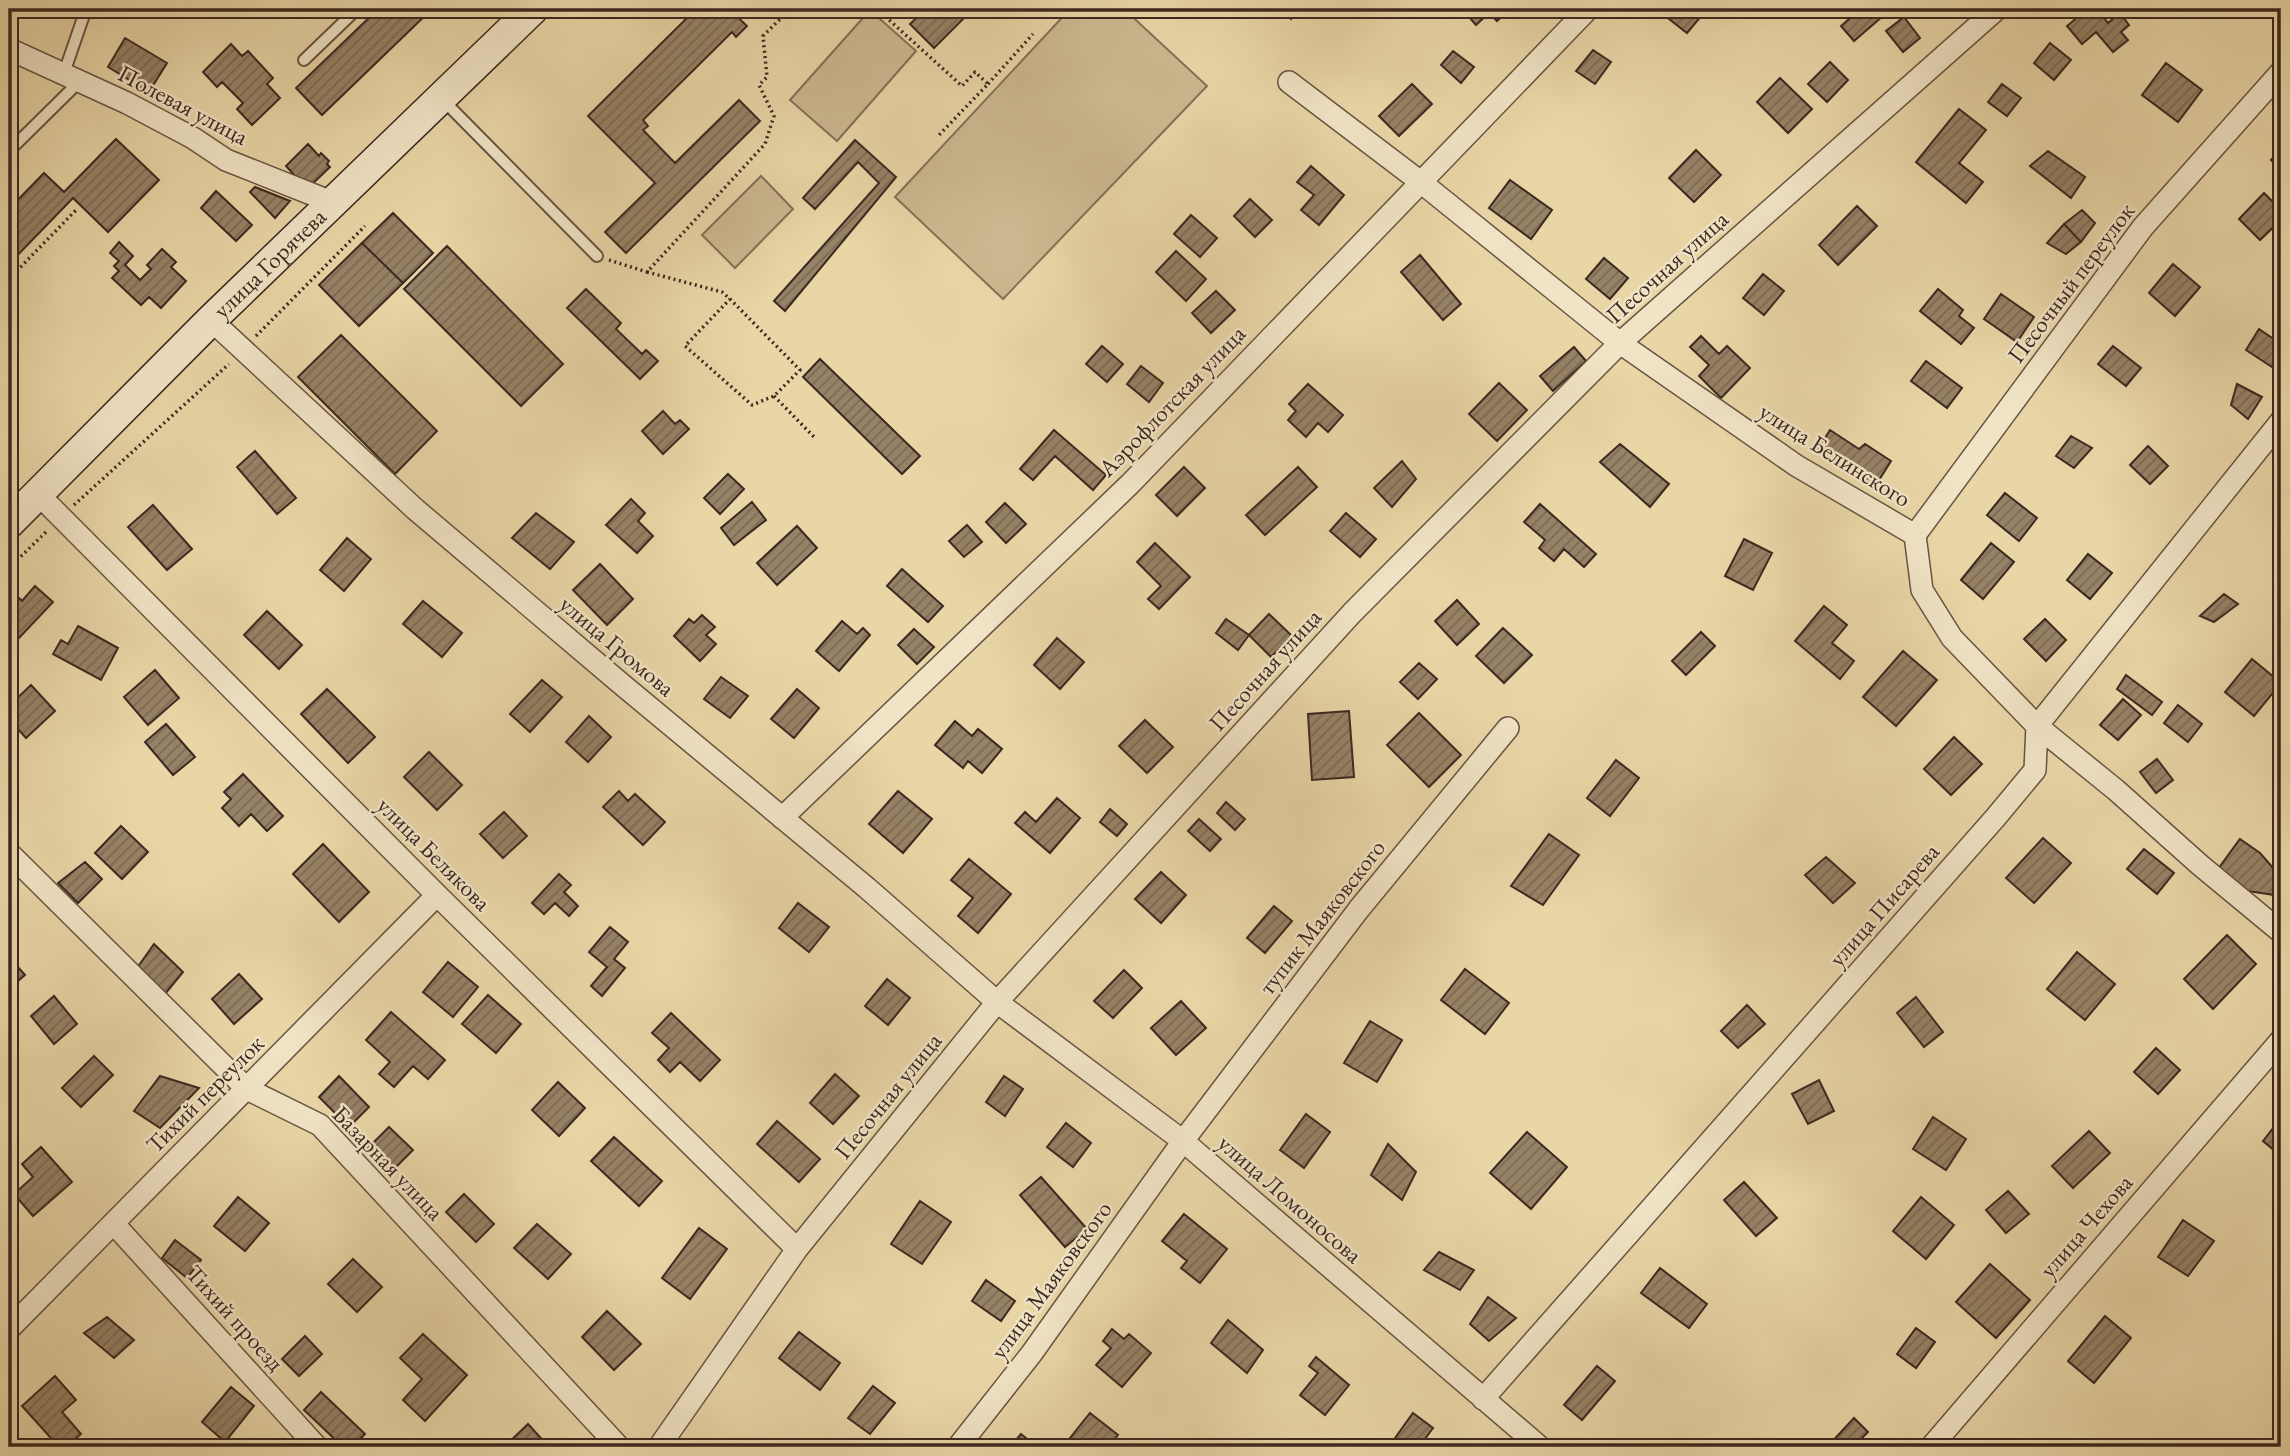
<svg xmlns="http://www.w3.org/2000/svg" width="2290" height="1456" font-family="'EB Garamond',serif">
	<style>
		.garden { fill: #ccb890; stroke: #847058; stroke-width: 2 }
		.building { fill: url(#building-hatch); stroke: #3d2820; stroke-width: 2 }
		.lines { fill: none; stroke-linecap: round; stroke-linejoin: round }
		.lane-casing { stroke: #685442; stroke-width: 14 }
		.street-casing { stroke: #685442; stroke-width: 24 }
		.secondary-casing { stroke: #3d2820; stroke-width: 33 }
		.path { stroke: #3d2820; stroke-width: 3.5; stroke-dasharray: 2 3.5; stroke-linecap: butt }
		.lane { stroke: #f1e4c6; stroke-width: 10 }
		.street { stroke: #f1e4c6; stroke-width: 21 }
		.secondary { stroke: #f1e4c6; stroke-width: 30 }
		.labels { text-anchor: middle; stroke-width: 5; stroke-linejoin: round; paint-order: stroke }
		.street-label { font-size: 24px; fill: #3d2820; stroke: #f1e4c6 }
	</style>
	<defs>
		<pattern id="building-hatch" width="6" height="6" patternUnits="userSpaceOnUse" patternTransform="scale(1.75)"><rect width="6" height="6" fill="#968266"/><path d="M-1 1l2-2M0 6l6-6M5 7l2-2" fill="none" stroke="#7c6a54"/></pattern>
	</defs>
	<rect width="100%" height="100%" fill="#e9d6a7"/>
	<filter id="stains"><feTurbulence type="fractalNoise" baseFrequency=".00286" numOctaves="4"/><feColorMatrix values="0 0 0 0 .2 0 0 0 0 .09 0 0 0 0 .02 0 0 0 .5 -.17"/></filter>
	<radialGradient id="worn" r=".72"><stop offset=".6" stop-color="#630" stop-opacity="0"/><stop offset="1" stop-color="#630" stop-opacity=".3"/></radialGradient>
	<path class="garden" d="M1070,9H1124L1207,86L1003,299L895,197Z
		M870,10L916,51L837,141L790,100Z
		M761,176L793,209L735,268L702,235Z"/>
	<path class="building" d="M378,9H432L322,115L296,88Z
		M696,9H729L747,26L736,37L732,32L643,120L648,126L643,130L675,163L739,100L760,121L626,253L605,232L655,183L588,116Z
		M926,9H973L934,48L910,24Z
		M1279,9H1299L1291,19Z
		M1462,9H1510L1497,21L1489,13L1476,25Z
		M1663,9H1707L1687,33L1660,12Z
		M1860,9H1891L1854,41L1841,26Z
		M2087,9H2097L2108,23L2120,13L2129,25L2121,32L2128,40L2113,52L2096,32L2082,44L2067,26Z
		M1904,17L1920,38L1903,52L1886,31Z
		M125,38L167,63L149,92L108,67Z
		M2050,43L2071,60L2054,80L2034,63Z
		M231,44L242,56L248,51L273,78L267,84L280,98L252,125L237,109L243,103L222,82L217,87L203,72Z
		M1593,50L1611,62L1595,84L1576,71Z
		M1453,51L1474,67L1461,83L1441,65Z
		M1830,62L1848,80L1827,102L1808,84Z
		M2166,63L2202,90L2178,122L2142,95Z
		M1780,78L1812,109L1788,133L1757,102Z
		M1412,84L1432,104L1399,136L1379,116Z
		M2002,84L2021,98L2007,116L1988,102Z
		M1959,109L1986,130L1959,163L1983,182L1966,203L1916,162Z
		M116,139L159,180L108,232L73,198L9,264V209L44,173L64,192Z
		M855,140L896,177L785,311L774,301L879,183L858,162L815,209L803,198Z
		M308,144L319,156L321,153L329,161L327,164L330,167L307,189L286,166Z
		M2281,149V169L2271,160Z
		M1696,150L1721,175L1694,202L1669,178Z
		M2048,151L2085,177L2071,198L2030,166Z
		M1311,166L1344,195L1319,225L1301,210L1314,195L1297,182Z
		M1510,180L1552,210L1531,239L1489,208Z
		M255,187L290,201L275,218L250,192Z
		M216,191L252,225L236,241L201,208Z
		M2264,193L2281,210V220L2260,240L2239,219Z
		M1250,199L1272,220L1255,237L1234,216Z
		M1857,206L1877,226L1838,265L1819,245Z
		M2082,210L2095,223L2081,242L2064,224Z
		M393,213L433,253L403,283L362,243Z
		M1191,215L1217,238L1200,257L1174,234Z
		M2064,224L2081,242L2066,254L2047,243Z
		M119,242L133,256L125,265L140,280L151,269L147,265L162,249L176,262L171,267L186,281L161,308L149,297L141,305L112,278L119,271L114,266L119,261L110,253Z
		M362,243L403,283L359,326L319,285Z
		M447,246L563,364L521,406L404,289Z
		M1176,251L1206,279L1186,301L1156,272Z
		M1420,255L1461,304L1443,320L1401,272Z
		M1604,258L1628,278L1610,299L1586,279Z
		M2173,264L2200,287L2175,316L2149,293Z
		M1763,274L1784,291L1764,315L1743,298Z
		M586,289L621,323L616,329L642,354L646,350L658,361L640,379L567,308Z
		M1938,289L1963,310L1959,316L1974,328L1961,344L1920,311Z
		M1216,291L1235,310L1211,333L1192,313Z
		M2001,294L2034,317L2017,342L1984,319Z
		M2259,329L2281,344V373L2246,350Z
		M341,335L437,431L395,474L298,377Z
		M1701,336L1719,354L1727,346L1750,368L1721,398L1699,376L1709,365L1690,347Z
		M1102,346L1123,364L1107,382L1086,364Z
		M2113,346L2141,368L2126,386L2098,364Z
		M1574,347L1586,361L1553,391L1540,376Z
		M820,359L920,456L902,474L803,377Z
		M1926,361L1962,388L1947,408L1911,381Z
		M1141,366L1163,383L1149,402L1127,384Z
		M1499,383L1527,410L1497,441L1469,414Z
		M1308,384L1343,415L1328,432L1318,423L1306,437L1288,420L1296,411L1289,404Z
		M2237,384L2262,397L2248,419L2231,405Z
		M663,411L675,424L680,420L689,429L663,454L642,431Z
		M1054,430L1106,475L1093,490L1055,456L1033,480L1020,469Z
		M1830,430L1859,449L1865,444L1891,461L1874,488L1817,451Z
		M2071,436L2092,448L2074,468L2056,456Z
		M1620,444L1669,484L1650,507L1600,462Z
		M2148,446L2168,466L2150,484L2130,465Z
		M255,451L296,498L277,514L237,467Z
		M1402,461L1416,479L1392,507L1374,488Z
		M1184,467L1205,488L1177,516L1156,495Z
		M1298,467L1317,487L1265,535L1246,515Z
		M728,474L744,489L720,514L704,498Z
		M2005,493L2037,518L2019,541L1987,515Z
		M631,499L645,513L638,521L653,536L637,553L606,525Z
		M752,502L766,520L734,545L721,528Z
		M1005,503L1026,524L1006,543L986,522Z
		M1540,504L1596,554L1584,567L1564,549L1554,561L1539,548L1545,540L1524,522Z
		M153,505L192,549L167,570L128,527Z
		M536,513L574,542L550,569L512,538Z
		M1346,513L1376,539L1360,557L1330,531Z
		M967,525L982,542L964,557L949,541Z
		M797,526L817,548L777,585L757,563Z
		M347,538L371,559L344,591L320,570Z
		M1744,539L1772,553L1753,590L1725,576Z
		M1155,543L1190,577L1159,609L1148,599L1161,586L1137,562Z
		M1991,543L2014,562L1983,599L1961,580Z
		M2088,554L2112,573L2090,599L2067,580Z
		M600,564L633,599L607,625L573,590Z
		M902,569L943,606L928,622L887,586Z
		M35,586L53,602L18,639L9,628V588L22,601Z
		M2224,594L2238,604L2214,622L2200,616Z
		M1457,600L1479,624L1457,645L1435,621Z
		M423,601L462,633L442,657L403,624Z
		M1824,606L1847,625L1832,643L1854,661L1840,679L1795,641Z
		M267,611L302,645L279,669L244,635Z
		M1269,614L1292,636L1271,657L1249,635Z
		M702,615L715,627L706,635L716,644L700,661L674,636L689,619L694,623Z
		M1226,619L1249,635L1238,650L1216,633Z
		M2045,619L2066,640L2046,661L2024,639Z
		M842,621L857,634L863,628L870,635L839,671L816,651Z
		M78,626L118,648L101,680L53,654L61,640L68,644Z
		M1503,628L1532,655L1504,683L1476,656Z
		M914,629L934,647L917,664L898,645Z
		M1701,632L1715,646L1686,675L1672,661Z
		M1057,638L1084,662L1060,689L1034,665Z
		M1903,651L1937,680L1896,726L1863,697Z
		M2252,659L2281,683L2254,716L2225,692Z
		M1419,663L1437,679L1418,699L1400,682Z
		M155,670L179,698L148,725L124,697Z
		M2126,675L2162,702L2152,715L2117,689Z
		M721,677L748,696L730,718L704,699Z
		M542,680L562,697L530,732L510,714Z
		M31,685L55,711L26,738L9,719V706Z
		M327,689L375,737L348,763L301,714Z
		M797,689L819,708L794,738L771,719Z
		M2123,699L2141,715L2118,740L2100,725Z
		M2178,705L2202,724L2188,742L2164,723Z
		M1349,711L1354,777L1312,780L1308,714Z
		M1419,713L1461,755L1429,787L1387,745Z
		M589,716L611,737L588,762L566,742Z
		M1145,720L1173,747L1147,773L1119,746Z
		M955,721L972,736L978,729L1002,749L982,773L968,761L963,768L935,745Z
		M166,724L195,757L173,775L145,742Z
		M1954,737L1982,764L1951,795L1924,769Z
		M429,752L462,785L437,810L404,777Z
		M2157,759L2173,780L2156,793L2140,772Z
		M1616,760L1639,778L1610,816L1587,798Z
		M243,774L283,816L267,831L251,814L239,826L222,808L231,799L224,792Z
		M619,791L628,801L635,794L665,822L643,845L603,807Z
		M898,791L932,819L903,853L869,824Z
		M1057,798L1080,818L1050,853L1015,823L1025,812L1036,822Z
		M1226,802L1245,819L1235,830L1217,813Z
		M1110,809L1127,824L1117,836L1100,822Z
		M504,812L527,836L503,858L480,834Z
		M1199,819L1221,839L1210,851L1188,831Z
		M121,826L148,852L122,879L95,853Z
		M1549,834L1579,855L1543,905L1511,886Z
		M2043,838L2071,863L2034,903L2006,878Z
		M2240,839L2260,853L2274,869L2281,870V896L2248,891L2218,869Z
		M323,844L369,892L339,922L293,874Z
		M2144,849L2174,873L2157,894L2127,869Z
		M1826,857L1855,883L1833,903L1805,875Z
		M969,859L1011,894L978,933L958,916L973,898L951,880Z
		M85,862L102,879L78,903L58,883Z
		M1161,872L1186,895L1161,923L1135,899Z
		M559,874L571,885L564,892L578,906L569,916L555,903L544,914L532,903Z
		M798,903L829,927L809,952L779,928Z
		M1274,906L1292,921L1265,953L1247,938Z
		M610,927L628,942L614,959L625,968L602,996L591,986L607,967L589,952Z
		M2227,935L2256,964L2213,1009L2184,979Z
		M154,944L183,972L161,999L135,971Z
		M2077,952L2115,984L2085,1020L2047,989Z
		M9,957L25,975L9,989Z
		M448,962L478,987L453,1017L423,992Z
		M1465,969L1509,1003L1485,1034L1441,1000Z
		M1124,970L1142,988L1113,1018L1094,1001Z
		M239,974L262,999L234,1024L212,999Z
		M887,979L910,998L888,1025L865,1006Z
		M488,995L521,1024L496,1053L462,1024Z
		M54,996L77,1024L54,1044L31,1016Z
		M1916,997L1943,1032L1924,1047L1897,1013Z
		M1181,1001L1206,1028L1176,1055L1151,1028Z
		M1747,1005L1765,1024L1738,1048L1721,1031Z
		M391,1012L445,1060L428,1079L413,1066L394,1087L379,1074L390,1062L366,1040Z
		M671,1013L720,1060L700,1081L680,1062L670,1072L658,1060L669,1048L652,1033Z
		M1370,1021L1402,1040L1377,1082L1344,1063Z
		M2156,1048L2180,1070L2158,1094L2134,1072Z
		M94,1056L113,1075L81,1107L62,1088Z
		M835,1074L859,1096L833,1124L810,1103Z
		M160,1076L199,1088L160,1128L134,1111Z
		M339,1076L369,1107L349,1127L319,1097Z
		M1004,1076L1023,1089L1005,1116L986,1102Z
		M1819,1080L1834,1111L1808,1124L1792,1094Z
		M558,1082L585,1108L559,1136L532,1110Z
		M1306,1114L1330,1132L1304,1168L1280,1150Z
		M1933,1117L1966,1139L1946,1170L1913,1149Z
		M2281,1118V1156L2263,1141Z
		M777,1121L820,1159L799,1182L757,1144Z
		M1066,1123L1091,1143L1073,1167L1047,1147Z
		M389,1127L413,1150L389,1174L365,1151Z
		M2089,1131L2110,1153L2073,1188L2052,1166Z
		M1527,1132L1567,1167L1531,1209L1490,1173Z
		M614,1137L662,1181L639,1206L591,1161Z
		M1388,1144L1416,1172L1402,1200L1371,1175Z
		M41,1147L72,1182L33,1216L14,1194L33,1177L22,1164Z
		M1041,1177L1087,1229L1065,1247L1020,1195Z
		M1744,1182L1777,1218L1756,1236L1724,1200Z
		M2008,1191L2029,1214L2006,1233L1986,1210Z
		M464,1194L494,1224L476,1242L446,1212Z
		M238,1197L269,1223L245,1251L214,1226Z
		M1921,1197L1954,1225L1926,1259L1893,1231Z
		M920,1201L951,1222L922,1264L891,1244Z
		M1184,1214L1227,1249L1200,1283L1181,1268L1187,1261L1162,1241Z
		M2183,1220L2214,1241L2188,1276L2158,1257Z
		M537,1224L571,1254L548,1279L514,1248Z
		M699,1228L727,1249L690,1299L662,1278Z
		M175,1240L201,1260L187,1278L162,1258Z
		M1439,1252L1474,1270L1460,1290L1424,1270Z
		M353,1259L382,1287L357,1312L328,1284Z
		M1990,1264L2030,1300L1996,1338L1956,1302Z
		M1660,1268L1707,1304L1689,1328L1641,1293Z
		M986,1280L1015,1301L1001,1321L972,1301Z
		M1488,1297L1516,1318L1489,1341L1470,1324Z
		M607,1311L641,1344L614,1370L582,1337Z
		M2105,1316L2131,1338L2094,1383L2068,1361Z
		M107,1317L134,1340L114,1358L84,1333Z
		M1228,1320L1263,1350L1247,1373L1211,1343Z
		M1916,1328L1935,1342L1916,1368L1897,1354Z
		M1112,1329L1124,1339L1129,1334L1151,1353L1122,1387L1096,1365L1111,1348L1103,1341Z
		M799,1332L840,1363L820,1390L779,1358Z
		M423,1334L467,1375L425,1421L403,1400L422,1379L400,1358Z
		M305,1336L322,1354L299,1376L282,1359Z
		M1316,1357L1349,1385L1325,1415L1300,1395L1318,1373L1309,1366Z
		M1597,1366L1615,1381L1582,1420L1564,1405Z
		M55,1376L76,1400L62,1412L81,1434L66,1447H59L22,1406Z
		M873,1386L895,1403L870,1434L848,1418Z
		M231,1387L254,1406L225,1442L202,1422Z
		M321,1392L365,1434L352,1447H343L304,1410Z
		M1090,1413L1118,1435L1109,1447H1071L1066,1443Z
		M1413,1413L1433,1428L1419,1447H1407L1395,1438Z
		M1854,1418L1868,1432L1853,1447H1827Z
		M528,1424L549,1447H504Z
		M1021,1434L1037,1447H1010Z"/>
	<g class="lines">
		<g class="lane-casing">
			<path id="lane" d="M304,60L357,9
				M64,73L86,9
				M443,100L597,256
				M9,151L81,80
				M9,491L23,504"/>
		</g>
		<g class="street-casing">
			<path id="street" d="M9,49L127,103L193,138L226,160L334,203
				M1289,82L1422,183L1620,343L1797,466L1915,535L1922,590L1952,638L2037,726L2116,790L2200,865L2281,932
				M211,320L415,509L619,682L867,888L997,1002L1183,1141L1540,1447
				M37,493L437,895L797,1249
				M1915,535L2143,227L2281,72
				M782,818L1130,484L1588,9
				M9,853L247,1089L320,1125L619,1447
				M114,1224L317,1447
				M9,1329L437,895
				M1483,1399L1996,817L2035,770L2037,726L2281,421
				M659,1447L797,1249L997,1002L1352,613L1620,343L1997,9
				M958,1447L1032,1353L1183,1141L1359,909L1508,728
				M1931,1447L2281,1040"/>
		</g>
		<g class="secondary-casing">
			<g id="secondary">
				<path id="s1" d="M9,523L211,320L533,9"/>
			</g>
		</g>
		<path class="path" d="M877,9L962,86L975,72L988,84L939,135
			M988,84L1033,34
			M609,260L647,272L765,144L774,116L759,85L767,77L763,36L790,9
			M647,272L722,292L730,299L800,370L774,396L752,405L685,346L730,299
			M9,279L78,208
			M256,336L365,226
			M774,396L816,439
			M74,505L229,364
			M9,568L48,530"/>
		<use href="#lane" class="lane"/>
		<use href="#street" class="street"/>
		<use href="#secondary" class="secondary"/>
	</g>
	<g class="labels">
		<g class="street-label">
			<text transform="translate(183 105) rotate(28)" y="8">Полевая улица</text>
			<text dy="8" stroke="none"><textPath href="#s1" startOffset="368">улица Горячева</textPath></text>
			<text transform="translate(1667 267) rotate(-42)" y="8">Песочная улица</text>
			<text transform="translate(2071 283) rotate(-53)" y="8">Песочный переулок</text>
			<text transform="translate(1172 401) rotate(-46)" y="8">Аэрофлотская улица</text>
			<text transform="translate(1835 455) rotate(32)" y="8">улица Белинского</text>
			<text transform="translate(617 646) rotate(40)" y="8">улица Громова</text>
			<text transform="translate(1265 670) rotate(-48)" y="8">Песочная улица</text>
			<text transform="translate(434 854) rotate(45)" y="8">улица Белякова</text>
			<text transform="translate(1884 905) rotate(-49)" y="8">улица Писарева</text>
			<text transform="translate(1322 917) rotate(-52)" y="8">тупик Маяковского</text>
			<text transform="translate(205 1094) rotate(-45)" y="8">Тихий переулок</text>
			<text transform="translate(888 1096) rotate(-51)" y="8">Песочная улица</text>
			<text transform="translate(388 1163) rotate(46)" y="8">Базарная улица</text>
			<text transform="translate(1290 1199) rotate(41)" y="8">улица Ломоносова</text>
			<text transform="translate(2086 1226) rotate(-49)" y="8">улица Чехова</text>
			<text transform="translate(1051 1280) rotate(-54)" y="8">улица Маяковского</text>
			<text transform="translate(235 1318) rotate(48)" y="8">Тихий проезд</text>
		</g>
	</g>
	<rect width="2290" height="1456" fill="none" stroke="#e9d6a7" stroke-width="35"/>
	<rect x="10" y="10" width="2269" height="1435" fill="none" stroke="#3d2820" stroke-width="3.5"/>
	<rect x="18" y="18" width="2255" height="1421" fill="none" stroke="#3d2820" stroke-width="2"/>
	<rect width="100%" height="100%" filter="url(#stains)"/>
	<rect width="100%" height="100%" fill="url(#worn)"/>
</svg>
